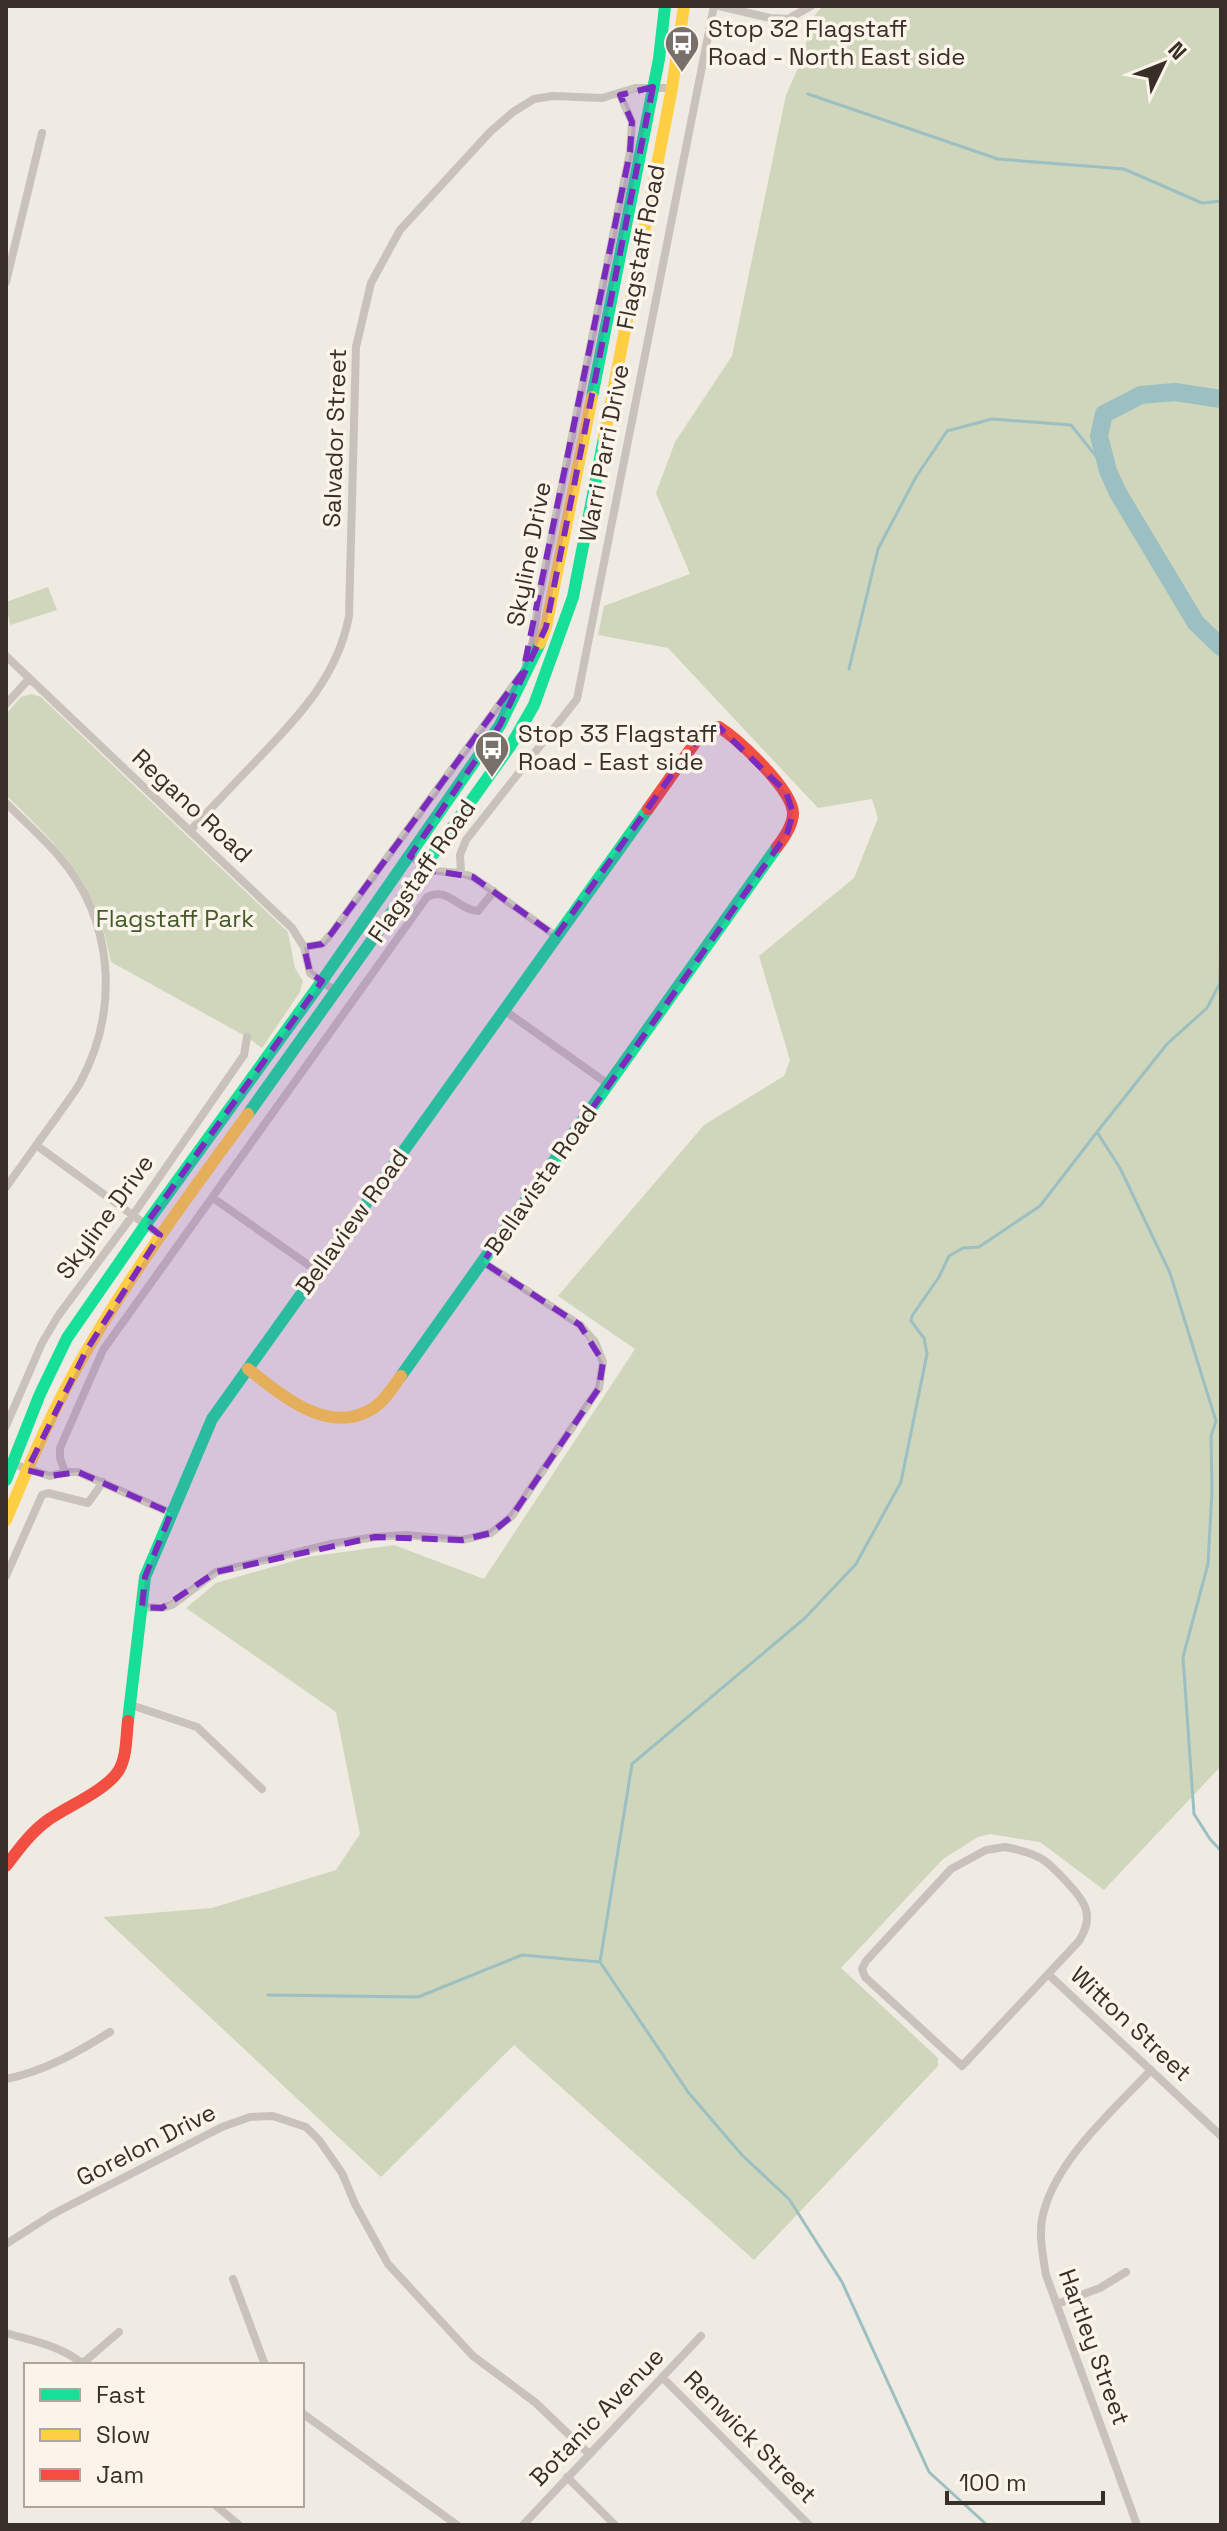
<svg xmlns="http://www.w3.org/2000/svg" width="1227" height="2531" font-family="'Space Grotesk',sans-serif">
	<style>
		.green { fill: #cfd6bb }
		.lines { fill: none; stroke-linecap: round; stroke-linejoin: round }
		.stream { stroke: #9cbfc2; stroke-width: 3 }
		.river { stroke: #9cbfc2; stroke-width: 18 }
		.street { stroke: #c8c2bb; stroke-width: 8 }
		.fast { stroke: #16e098; stroke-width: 12 }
		.slow { stroke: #ffcf43; stroke-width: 12 }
		.jam { stroke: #f24e42; stroke-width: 12 }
		.marked { fill: #7b2cbf; fill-opacity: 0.2; stroke: #7b2cbf; stroke-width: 6; stroke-dasharray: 16 10; stroke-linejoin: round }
		.labels { text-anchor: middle; stroke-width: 7; stroke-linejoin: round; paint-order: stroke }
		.poi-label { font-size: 24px; fill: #3a2f28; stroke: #fbf4ea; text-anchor: start }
		.street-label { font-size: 24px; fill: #3a2f28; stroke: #fbf4ea }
		.park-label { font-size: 24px; fill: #455a2a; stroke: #fbf4ea }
	</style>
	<rect width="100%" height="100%" fill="#efeae2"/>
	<path class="green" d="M823,6H1221V1766L1104,1890L1040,1842L990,1834L978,1837L943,1859L841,1968L938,2058V2066L754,2260L514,2045L381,2177L103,1917L212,1908L336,1870L360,1834L336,1712L186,1608L216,1583L307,1557L394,1545L484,1579L635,1349L558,1296L704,1125L784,1076L790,1060L759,956L854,878L878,818L872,799L818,808L668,648L598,635L604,606L690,574L656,493L675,442L732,356L786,95L799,66L815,15Z
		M48,587L57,610L10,625L6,602Z
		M31,694L41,697L288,932L295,968L303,981L300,992L262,1048L247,1037L111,962C96,880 63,851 6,795V714L21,697Z"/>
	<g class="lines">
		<path class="stream" d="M808,94L998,159L1124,169L1202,203L1221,201
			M849,669L878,549L916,477L947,431L992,419L1071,425L1108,471
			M1221,910L1220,983L1207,1008L1167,1044L1097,1132L1120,1168L1170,1273L1216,1421L1211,1436L1212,1491L1208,1564L1183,1657L1194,1814L1210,1839L1221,1851
			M268,1995L418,1997L522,1955L600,1962
			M987,2525L929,2472L842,2282L789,2199L742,2155L688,2092L600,1962L632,1764L805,1618L856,1564L901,1482L927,1354L924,1338L911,1321L912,1316L939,1277L949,1256L963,1248L979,1247L1040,1206L1097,1132"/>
		<path class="river" d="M1221,399L1175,392L1141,395L1104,414L1099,436L1108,471L1118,493L1196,623L1221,647"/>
		<path class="street" d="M719,6L770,18L788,19L811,6
			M6,282L42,133
			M6,656L292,928L304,947L310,973L337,992
			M526,664L533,640L539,598L630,152L632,122L620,95
			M6,704L29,679
			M6,803C23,820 42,837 58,855C114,919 120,1009 80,1083C73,1095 64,1106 56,1118C39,1141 23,1164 6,1187
			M190,831C212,807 235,783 258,759C298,717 338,676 349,616L356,347L371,283L400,230L490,132L513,112L534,99L553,96L602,98L635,88H672
			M410,856L434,871L461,873L473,877L556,936
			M461,873L460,855L466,840L577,699L714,6
			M304,947L322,944L331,934L520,676
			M504,1010L608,1084
			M36,1145L160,1235
			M213,1198L317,1271
			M6,1426L42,1343L58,1316L133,1215L244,1055L247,1037
			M13,1464L50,1476L65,1472H78L171,1513
			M65,1472L60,1458V1448L103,1350L427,897C447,886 459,910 478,911L494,891
			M6,1576L42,1495L48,1493L88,1503L103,1482
			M142,1607L162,1608L172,1605L216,1572L331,1544L375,1537L406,1535L462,1540L491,1533L512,1516L599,1388L603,1362L595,1342L580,1325L483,1262
			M131,1705L197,1727L262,1789
			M1005,1847C1016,1849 1026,1851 1036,1856C1047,1860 1057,1872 1065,1880C1084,1901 1096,1914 1079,1941L962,2066L865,1977L862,1969L866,1961L951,1869L986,1850Z
			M1048,1974L1221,2136
			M6,2079C45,2071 76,2053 110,2032
			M6,2244L53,2214L222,2127L250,2117L273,2116L306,2127L319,2140L342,2173L355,2204L388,2264L473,2356L536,2403L589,2454
			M233,2279L265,2365
			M1057,2304L1100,2288L1126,2272
			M6,2333C33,2341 62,2346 84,2365
			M83,2363L119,2332
			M662,2377L809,2525
			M302,2413L457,2525
			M567,2477L615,2525
			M215,2505L239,2525
			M523,2525L701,2336
			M1137,2525L1046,2275C1043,2257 1039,2237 1042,2219C1053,2162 1113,2111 1151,2070"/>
		<path class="fast" d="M592,397L659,59L665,6
			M248,1114L511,745L534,705L573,597L604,438
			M401,1376L777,847
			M6,1480L40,1394L67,1338L146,1224L322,981L500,725L540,643
			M128,1721L145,1577L212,1419L648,809"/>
		<path class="slow" d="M604,438L672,88L684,6
			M540,643L546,627L592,397
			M248,1369C282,1395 327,1436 372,1409C384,1402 393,1387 401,1376
			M6,1520C30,1463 55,1403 87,1350C135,1267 192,1191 248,1114"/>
		<path class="jam" d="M648,809L704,730L719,727C739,740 792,789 793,813C793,825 784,838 777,847
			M6,1866C18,1850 31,1832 48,1820C68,1806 107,1790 119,1770C127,1756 126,1737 128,1721"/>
	</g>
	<path class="marked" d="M653,87L546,627L500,725L410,856L434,871L473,877L556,936L704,730L719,727L786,792L793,813L787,834L483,1262L580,1325L603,1362L599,1388L512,1516L491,1533L462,1540L375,1537L216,1572L162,1608L142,1607L145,1577L171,1513L78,1472L50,1476L27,1470L86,1351L160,1235L146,1224L322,981L310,973L304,947L322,944L331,934L523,672L630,152L632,122L620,95Z"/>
	<defs>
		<g id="bus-pin" transform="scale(1.8)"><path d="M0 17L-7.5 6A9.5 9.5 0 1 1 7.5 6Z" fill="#797069" stroke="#fbf4ea"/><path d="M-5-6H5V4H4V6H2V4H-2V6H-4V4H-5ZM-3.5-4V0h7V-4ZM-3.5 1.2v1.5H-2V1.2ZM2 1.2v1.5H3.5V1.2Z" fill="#fff"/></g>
	</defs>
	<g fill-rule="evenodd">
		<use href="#bus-pin" x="682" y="43"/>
		<use href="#bus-pin" x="492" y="748"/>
	</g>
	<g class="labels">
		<g class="poi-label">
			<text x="708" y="37">Stop 32 Flagstaff<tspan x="708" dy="28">Road - North East side</tspan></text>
			<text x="518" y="742">Stop 33 Flagstaff<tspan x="518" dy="28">Road - East side</tspan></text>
		</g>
		<g class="street-label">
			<text transform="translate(641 247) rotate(-79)" y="8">Flagstaff Road</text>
			<text transform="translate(335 438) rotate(-88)" y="8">Salvador Street</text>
			<text transform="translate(604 453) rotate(-79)" y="8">Warri Parri Drive</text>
			<text transform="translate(529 554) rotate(-79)" y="8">Skyline Drive</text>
			<text transform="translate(192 806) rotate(43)" y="8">Regano Road</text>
			<text transform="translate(422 871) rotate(-55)" y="8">Flagstaff Road</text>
			<text transform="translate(541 1180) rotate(-55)" y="8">Bellavista Road</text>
			<text transform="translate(105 1217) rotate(-54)" y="8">Skyline Drive</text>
			<text transform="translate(352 1222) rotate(-54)" y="8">Bellaview Road</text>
			<text transform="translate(1131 2024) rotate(43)" y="8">Witton Street</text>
			<text transform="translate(146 2145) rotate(-27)" y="8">Gorelon Drive</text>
			<text transform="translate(1094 2347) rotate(70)" y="8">Hartley Street</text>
			<text transform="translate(597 2417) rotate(-46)" y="8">Botanic Avenue</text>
			<text transform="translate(750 2437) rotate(45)" y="8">Renwick Street</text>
		</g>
		<g class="park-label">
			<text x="175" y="927">Flagstaff Park</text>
		</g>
	</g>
	<rect width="1227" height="2531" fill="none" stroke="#3a2f28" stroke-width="16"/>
	<rect x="24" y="2363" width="280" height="144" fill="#fbf4ea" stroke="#aea59c" stroke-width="2"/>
	<rect x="40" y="2389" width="40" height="12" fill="#16e098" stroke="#aea59c" stroke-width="2"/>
	<text x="96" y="2403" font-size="24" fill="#3a2f28">Fast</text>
	<rect x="40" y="2429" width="40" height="12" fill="#ffcf43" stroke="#aea59c" stroke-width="2"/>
	<text x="96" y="2443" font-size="24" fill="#3a2f28">Slow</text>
	<rect x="40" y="2469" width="40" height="12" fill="#f24e42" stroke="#aea59c" stroke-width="2"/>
	<text x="96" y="2483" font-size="24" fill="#3a2f28">Jam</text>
	<g transform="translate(1163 64) rotate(47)" stroke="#fbf4ea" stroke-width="6" paint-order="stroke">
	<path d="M0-6L14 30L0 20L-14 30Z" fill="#3a2f28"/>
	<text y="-12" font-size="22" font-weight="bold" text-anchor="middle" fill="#3a2f28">N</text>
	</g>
	<path d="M947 2491v12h156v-12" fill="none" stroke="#3a2f28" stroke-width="4"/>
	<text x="959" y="2491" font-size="24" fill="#3a2f28" stroke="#fbf4ea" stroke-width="6" paint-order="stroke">100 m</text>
</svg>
